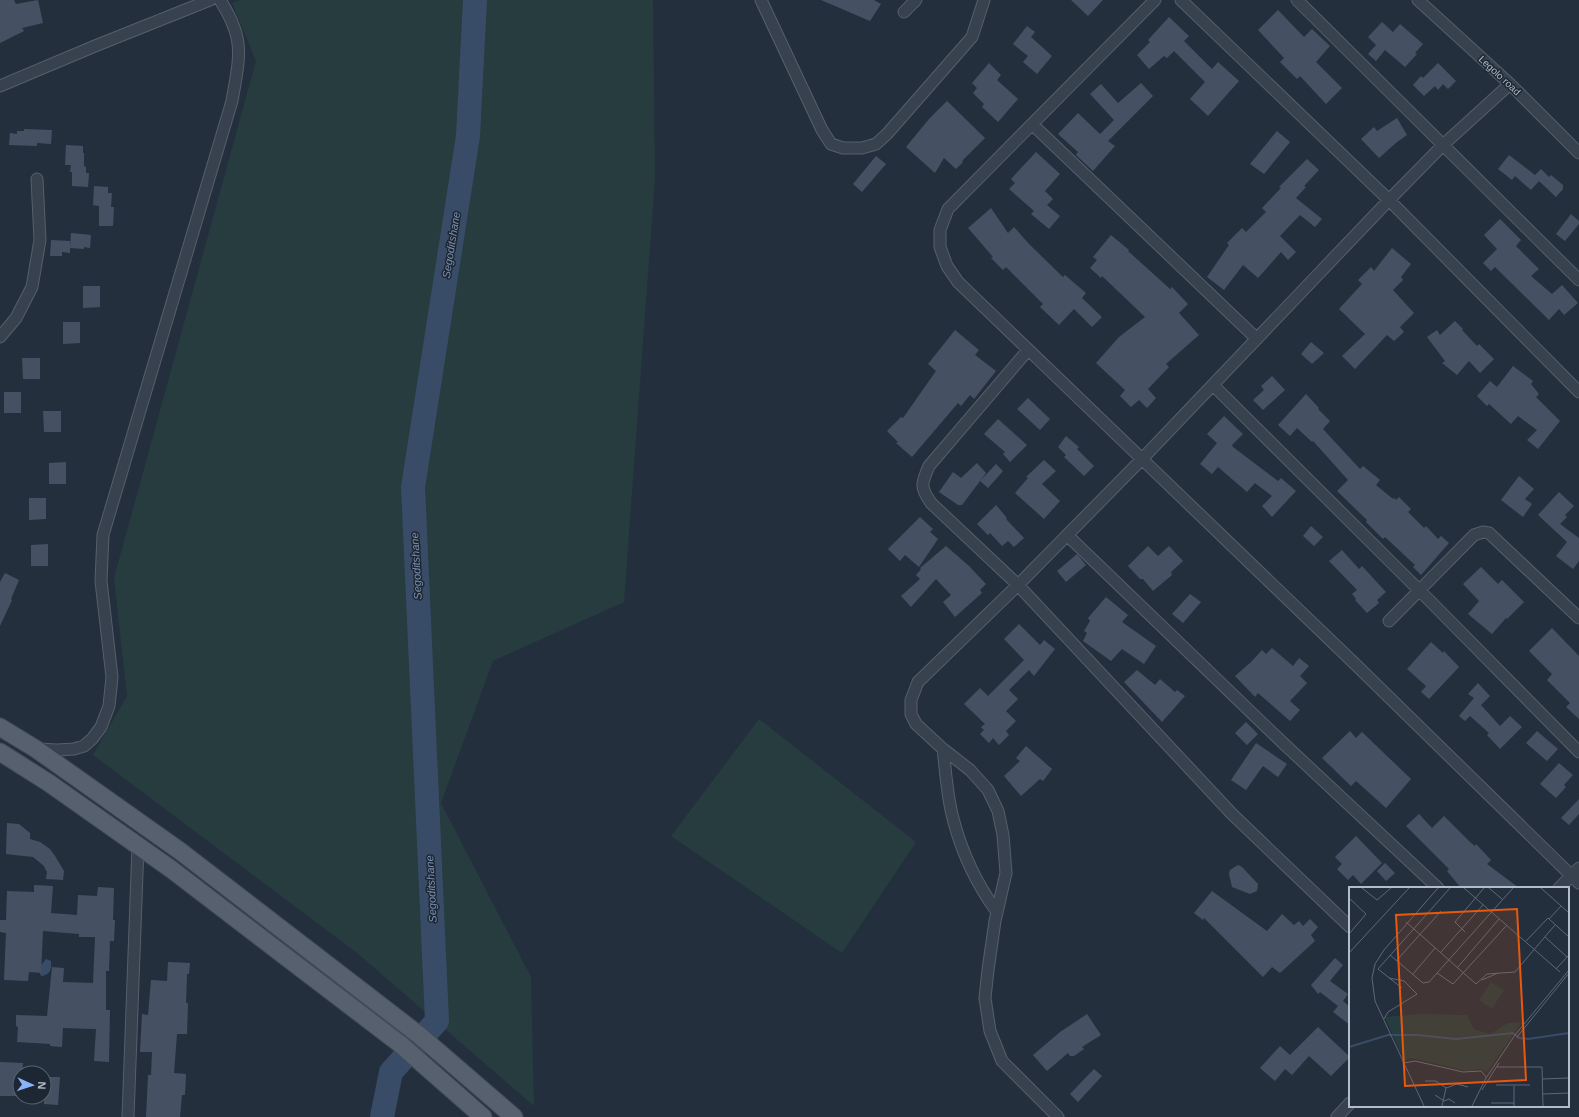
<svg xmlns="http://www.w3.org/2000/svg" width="1579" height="1117" font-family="Arial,sans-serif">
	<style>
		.green { fill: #263c3f }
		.water { fill: #394c67 }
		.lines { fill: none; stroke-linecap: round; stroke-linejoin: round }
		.river { stroke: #394c67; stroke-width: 24 }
		.building { fill: #455162 }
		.street-casing { stroke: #565f6c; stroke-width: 13 }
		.primary-casing { stroke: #414a57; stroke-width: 19 }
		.street { stroke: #38414e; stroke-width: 11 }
		.primary { stroke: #56606e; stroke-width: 17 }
		.labels { text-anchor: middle; stroke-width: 3; stroke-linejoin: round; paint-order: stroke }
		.street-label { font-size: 10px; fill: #b4bcc9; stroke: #1d2633 }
		.water-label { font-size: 11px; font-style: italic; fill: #7c92b1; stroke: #1d2633 }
		.inset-river { fill: none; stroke: #394c67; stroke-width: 2 }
		.inset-road { fill: none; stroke: #5e6776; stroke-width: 1 }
		.view { fill: #e8590c; fill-opacity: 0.15; stroke: #e8590c; stroke-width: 2 }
		.inset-edge { fill: none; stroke: #b4bcc9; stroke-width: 2 }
	</style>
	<rect width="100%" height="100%" fill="#242f3e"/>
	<path class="green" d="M240,0H653L655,178L624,602L493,661L441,803L531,977L534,1106L357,953L93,755L127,696L114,578L256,61L232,3Z
		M759,719L916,842L842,953L671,836Z"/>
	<path class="water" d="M46,959L51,961C52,969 50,975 41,976L38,969Z"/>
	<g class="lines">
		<path class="river" d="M382,1117L391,1072L437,1021L413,487L468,136L475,0"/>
	</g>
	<path class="building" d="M0,0H14L16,4L38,0L43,23L22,28L24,31L0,43Z
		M821,0H874L881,4L870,21Z
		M1071,0H1103L1088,16Z
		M1278,10L1304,37L1312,29L1330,46L1316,62L1342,88L1326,104L1300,76L1297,79L1280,62L1284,58L1258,30Z
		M1169,17L1189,36L1184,41L1212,69L1218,62L1239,81L1208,116L1190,99L1205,82L1174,51L1167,58L1164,56L1149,69L1137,55L1150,42L1148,40Z
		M1382,22L1393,32L1400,24L1423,44L1415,53L1417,54L1405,67L1385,50L1376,61L1368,54L1376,45L1368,37Z
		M1027,26L1035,32L1031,37L1052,56L1037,74L1023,62L1028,56L1013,44Z
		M989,63L1001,75L997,80L1018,99L998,122L982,107L984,104L973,93L977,88L972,83Z
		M1438,63L1456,81L1448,89L1443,84L1438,90L1435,86L1424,96L1413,85L1421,76L1423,78Z
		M1141,83L1153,96L1108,141L1115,146L1093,171L1076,155L1078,152L1058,134L1078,113L1100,134L1114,120L1090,94L1101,84L1118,103Z
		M947,101L985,138L962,161L963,162L956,169L944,158L935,173L906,147L929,119Z
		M1397,118L1407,135L1397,142L1379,158L1361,139L1374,127L1377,131Z
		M24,129L52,130L51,144L37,143V146L9,145L10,133L17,134V131H24Z
		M1277,131L1290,142L1264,174L1250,164Z
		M66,145L83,146V153H84V166L86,167V173H89L88,187L72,186V172H70L71,165H65Z
		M1036,152L1060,174L1045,191L1053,199L1047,205L1060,216L1049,229L1031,214L1034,211L1009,189L1015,183L1011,179Z
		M1509,155L1535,175L1541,169L1549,177L1551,175L1563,185V189L1556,197L1539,181L1531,190L1515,176L1512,180L1498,169Z
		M876,156L886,164L862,192L853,184Z
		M1307,159L1319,170L1304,186L1306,187L1296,198L1322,219L1315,227L1300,215L1280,236L1296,252L1288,260L1281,252L1258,278L1243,265L1224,290L1207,277L1229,245L1227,243L1242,228L1246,232L1266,212L1262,208L1281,188L1279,187Z
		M94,186L108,187V193H112L111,207H114L113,226H99V206L93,205Z
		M991,208L1008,233L1014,227L1029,244L1063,277L1065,275L1086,293L1082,298L1102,317L1092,327L1074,309L1059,325L1040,307L1043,304L1006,267L1003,270L991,258L993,257L968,228Z
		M1571,214L1579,221V224L1565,241L1556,234Z
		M1500,219L1521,240L1516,246L1539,269L1531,276L1552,294L1562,285L1578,303L1564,315L1559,309L1549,320L1495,267L1491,271L1483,263L1497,249L1484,235Z
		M71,233L91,235L90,248L84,247V249L70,248Z
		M1111,235L1129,250L1128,251L1170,289L1172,287L1188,304L1179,313L1199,335L1166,364L1169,367L1148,389L1156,398L1147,408L1139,400L1131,407L1120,396L1125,390L1096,363L1119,337L1145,317L1102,276L1101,278L1090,268L1097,260L1093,257Z
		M51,240L70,241V253L62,252V256H50Z
		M1392,248L1411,264L1401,277L1403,280L1393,290L1414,313L1400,327L1404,332L1394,341L1387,335L1355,369L1342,356L1365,334L1339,309L1362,284L1358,280L1371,267L1374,271Z
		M83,286H100V307L83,308Z
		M1455,321L1463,329L1462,330L1477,346L1479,344L1494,359L1480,373L1469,361L1457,375L1442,363L1445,361L1427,337L1437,330L1440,335Z
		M63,322H80V343L63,344Z
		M955,330L979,350L975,355L996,371L974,399L970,395L961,406L958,403L912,457L896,443L898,442L887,431L901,417L903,418L936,371L928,364Z
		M1311,342L1324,353L1312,364L1301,354Z
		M22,358H40V379H23Z
		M1513,366L1533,381L1531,384L1539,394L1536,397L1560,421L1538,449L1527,440L1537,430L1518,416L1511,424L1489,404L1487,406L1477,396L1490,381L1497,387Z
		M1272,376L1285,390L1263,410L1253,400L1264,390L1261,386Z
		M4,392H21V413H4Z
		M1306,394L1319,408L1318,409L1330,421L1323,429L1360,469L1363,466L1380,480L1376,485L1393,499L1394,498L1396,500L1399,497L1411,509L1408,512L1424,528L1426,526L1438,539L1441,536L1449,543L1421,575L1413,567L1415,565L1385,537L1383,539L1366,522L1367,520L1337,491L1348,480L1313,441L1312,442L1297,428L1290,436L1278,425Z
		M1028,398L1050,419L1040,430L1017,409Z
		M43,411H61V432H44Z
		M1224,416L1243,434L1232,445L1233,447L1278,481L1281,478L1296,491L1272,517L1262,506L1272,496L1255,483L1247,492L1218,467L1212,474L1200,464L1217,443L1207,434Z
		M998,419L1027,445L1010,462L1003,454L1005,452L984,434Z
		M1066,436L1079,447L1077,449L1094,466L1084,476L1064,457L1066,455L1058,447Z
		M1044,460L1056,471L1042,484L1060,501L1044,519L1015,493L1028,478L1026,477Z
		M66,462V484H49V463Z
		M977,463L986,473L962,505H958L939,492L953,472L961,478Z
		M996,464L1003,471L988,488L980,481Z
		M1519,476L1534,489L1525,499L1532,504L1523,517L1501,500Z
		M1559,492L1574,506L1565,515L1567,517L1560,524L1579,538V561L1573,569L1556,556L1567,542L1538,515Z
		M29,498H46V519L29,520Z
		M996,505L1007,518L1006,519L1024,538L1014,547L1008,541L1002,546L990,533L988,535L977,524Z
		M920,517L933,529L930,532L938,539L919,567L905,555L900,561L888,549Z
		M1311,526L1323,537L1314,546L1303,536Z
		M48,544V566H31V545Z
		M946,546L969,566L986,584L980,590L982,593L955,617L943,602L951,595L936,579L911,607L901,596L920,579L916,575L921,569L920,568Z
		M1148,546L1158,556L1169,546L1183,561L1171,572L1172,575L1153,591L1143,579H1140L1128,566Z
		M1342,550L1359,569L1362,566L1386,592L1377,600L1379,603L1367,613L1355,600L1356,599L1352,594L1357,590L1329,561Z
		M1077,554L1086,565L1066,582L1057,571Z
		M1481,567L1498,584L1502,580L1524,602L1507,619L1506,618L1492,634L1468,614L1479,601L1463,584Z
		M5,573L19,580L11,599L12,600L0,626V582Z
		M1190,594L1201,602L1183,623L1172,614Z
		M1106,597L1128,615L1122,622L1156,646L1144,664L1122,649L1111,661L1083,641L1087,633L1084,631L1090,621L1088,618Z
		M1019,624L1040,645L1044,640L1055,649L1034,676L1029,670L1009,690L1018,699L1006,711L1016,721L1006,731L1009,735L999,745L993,738L989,743L980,734L984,730L981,727L985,724L964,704L980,688L988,696L1024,660L1004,639Z
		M1552,628L1579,656V719L1566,707L1570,703L1547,680L1552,674L1529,651Z
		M1431,642L1443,653L1444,651L1459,667L1429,699L1421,692L1426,686L1407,669Z
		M1272,648L1293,666L1299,658L1309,666L1300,676L1307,683L1290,701L1300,710L1290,721L1258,693L1255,697L1235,676L1251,662L1262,650L1266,654Z
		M1137,670L1155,685L1160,679L1175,692L1177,690L1185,696L1162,722L1124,682Z
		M1478,683L1490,696L1481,705L1500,726L1510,716L1522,727L1500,749L1487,735L1489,733L1470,716L1465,721L1459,716L1474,698L1468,694Z
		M1246,722L1258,734L1247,745L1235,733Z
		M1350,731L1356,738L1362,732L1411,779L1386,808L1356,781L1351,786L1322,758Z
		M1537,731L1558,749L1547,761L1526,743Z
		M1256,743L1287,764L1278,777L1263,766L1246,790L1231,780Z
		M1026,746L1052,769L1043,781L1040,779L1021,796L1004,776L1020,761L1016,758Z
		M1559,763L1573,775L1564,785L1566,787L1556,798L1540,784Z
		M1579,799V814L1569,825L1561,818Z
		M1419,814L1432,828L1444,816L1470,842L1475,846L1476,844L1491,860L1487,864L1519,888H1461L1447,871L1449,869L1406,826Z
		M7,823L19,824L30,833V839L40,842L50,849L55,856L64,871L63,880L46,879L47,872L44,866L33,857L6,854Z
		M1356,836L1382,863L1361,884L1353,875L1348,880L1337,869L1342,864L1335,857Z
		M1385,863L1395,873L1386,881L1377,871Z
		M1238,865L1242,867L1258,884L1257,891L1250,894L1232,887L1229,874L1230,870Z
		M34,885L53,886L51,913L77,915L78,895L97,896L98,887L114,888L113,920H115L114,941H110L109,971H106V1010H110L109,1062L94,1061L96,1029L63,1028L62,1047L50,1046V1044L17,1042L18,1027L16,1026V1015L47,1016L52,967L64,968L63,982L93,983L95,937H79V934L43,931L41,973L29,972L28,981L4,980L6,933L0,932V920H6L7,891L34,892Z
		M1212,891L1267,931L1282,914L1294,925L1299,921L1303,926L1310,919L1318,927L1311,935L1315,941L1280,973L1272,967L1263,977L1204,918L1203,920L1194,913Z
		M1335,958L1343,965L1330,981L1348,994L1343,1001L1350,1007V1025L1333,1012L1338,1006L1320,992L1318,994L1311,985Z
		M168,962L190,963L189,974H187L186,1003H188L187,1034H177L174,1073L186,1074L185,1095H182L180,1117H146L148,1075H151L152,1052H140L142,1014L148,1015L151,980L167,981Z
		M1087,1014L1101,1035L1082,1047L1084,1049L1074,1056H1070L1068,1053L1047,1071L1033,1055L1060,1032Z
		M1318,1027L1350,1057L1331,1076L1309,1056L1292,1075L1285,1069L1275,1081L1260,1068L1280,1046L1290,1055Z
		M0,1062L23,1063L22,1073H20V1096H0Z
		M1094,1069L1102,1076L1078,1102L1070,1094Z
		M47,1077H60L58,1105L44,1104V1084H47Z"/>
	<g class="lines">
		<g class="street-casing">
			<path id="street" d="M761,0L822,130L831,144L843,148H862L876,144L887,134L972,37L984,0
				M1155,0L948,209L940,230V247L947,266L958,282L1354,663L1579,883
				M1181,0L1389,200L1579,392
				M1297,0L1579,280
				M1418,0L1510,84L1579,153
				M904,12L916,0
				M0,86L95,46L210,0
				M1032,124L1257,339
				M0,337L16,318L32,287L40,240L37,179
				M1028,350L929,466C921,484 920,487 931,503L1018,585L1232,814L1350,927
				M1213,385L1431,602L1579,752
				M1067,535L1283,743L1438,888
				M1389,621L1474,535L1483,532L1489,533L1579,618
				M38,749L57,750L74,749L84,746L92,739L101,727L109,706L112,677L101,581L103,535L232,101C236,76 244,49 233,25C230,16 225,8 220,0
				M943,749C946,773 947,799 954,822C963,856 976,883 997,912
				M1559,888L1579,868
				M128,1117L138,846
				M1058,1117L1002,1061L990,1031L985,998L988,970L995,921L1006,873L1003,835L998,811L988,790L970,770L943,749L916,724L911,714V700L918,682L1018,585L1143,458L1389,200L1443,145L1510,84
				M1337,1117L1350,1103"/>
		</g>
		<g class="primary-casing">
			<path id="primary" d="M0,727L36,749L180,851L419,1035L514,1117
				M0,752L49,783L171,869L400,1044L483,1117"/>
		</g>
		<use href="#street" class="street"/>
		<use href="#primary" class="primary"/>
	</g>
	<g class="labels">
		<g class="street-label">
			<text transform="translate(1500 75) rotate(43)" y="4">Legolo road</text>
		</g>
		<g class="water-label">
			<text transform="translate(451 245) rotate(-81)" y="4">Segoditshane</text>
			<text transform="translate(416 566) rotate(-93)" y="4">Segoditshane</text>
			<text transform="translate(431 889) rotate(-93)" y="4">Segoditshane</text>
		</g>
	</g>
	<g transform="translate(1349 887)">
		<rect width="220" height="220" fill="#242f3e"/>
		<path d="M142,95L155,103L143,122L130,113ZM72,127L118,128L125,142L141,147L159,136L173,135L138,185L131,182L118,184L62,171L55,174L36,130Z" fill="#263c3f"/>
		<path class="inset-river" d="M0,160L39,148H68L107,152L164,146L170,151L179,152L220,146"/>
		<path class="inset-road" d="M13,1L28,13L42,1M115,1L211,85M140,1L153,12M192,1L220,26M0,11L17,27L0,47M200,32L212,19M57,35L127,97L138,87L166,85L206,38M116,45L106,35L135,1M196,50L218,70M177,54L199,31L220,50M0,66L60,1M91,66L134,18M41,68L74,96L80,95L164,1M48,73L92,24M108,81L150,32M29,82L101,1M29,82L53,101M207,82L220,68M88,86L104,97L158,38M64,87L86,61M133,93L149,86M35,132L39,125L68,107L55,94L40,91M168,150L220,86M55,176L66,174L114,185L132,184L137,190M148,180H193L194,219M193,192L220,191M76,194H87L97,201M147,198H181M165,199V219M97,201L108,197L119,200M133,203L150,176M194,207L220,206M86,208L95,214L100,212L106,216M142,216H165M75,219L26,114L23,91L26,77L35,63L89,1M93,219L97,201M123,219L137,191L166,148L220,83"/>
		<path class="view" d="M168,22L177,193L56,199L47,28Z"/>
		<rect width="220" height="220" class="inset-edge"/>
	</g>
	<g transform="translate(32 1085) rotate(93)"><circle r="19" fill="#1d2633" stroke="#59626f"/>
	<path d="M0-3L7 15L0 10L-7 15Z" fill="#8ab4f8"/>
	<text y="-6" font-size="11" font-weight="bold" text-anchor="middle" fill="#b4bcc9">N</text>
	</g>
</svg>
